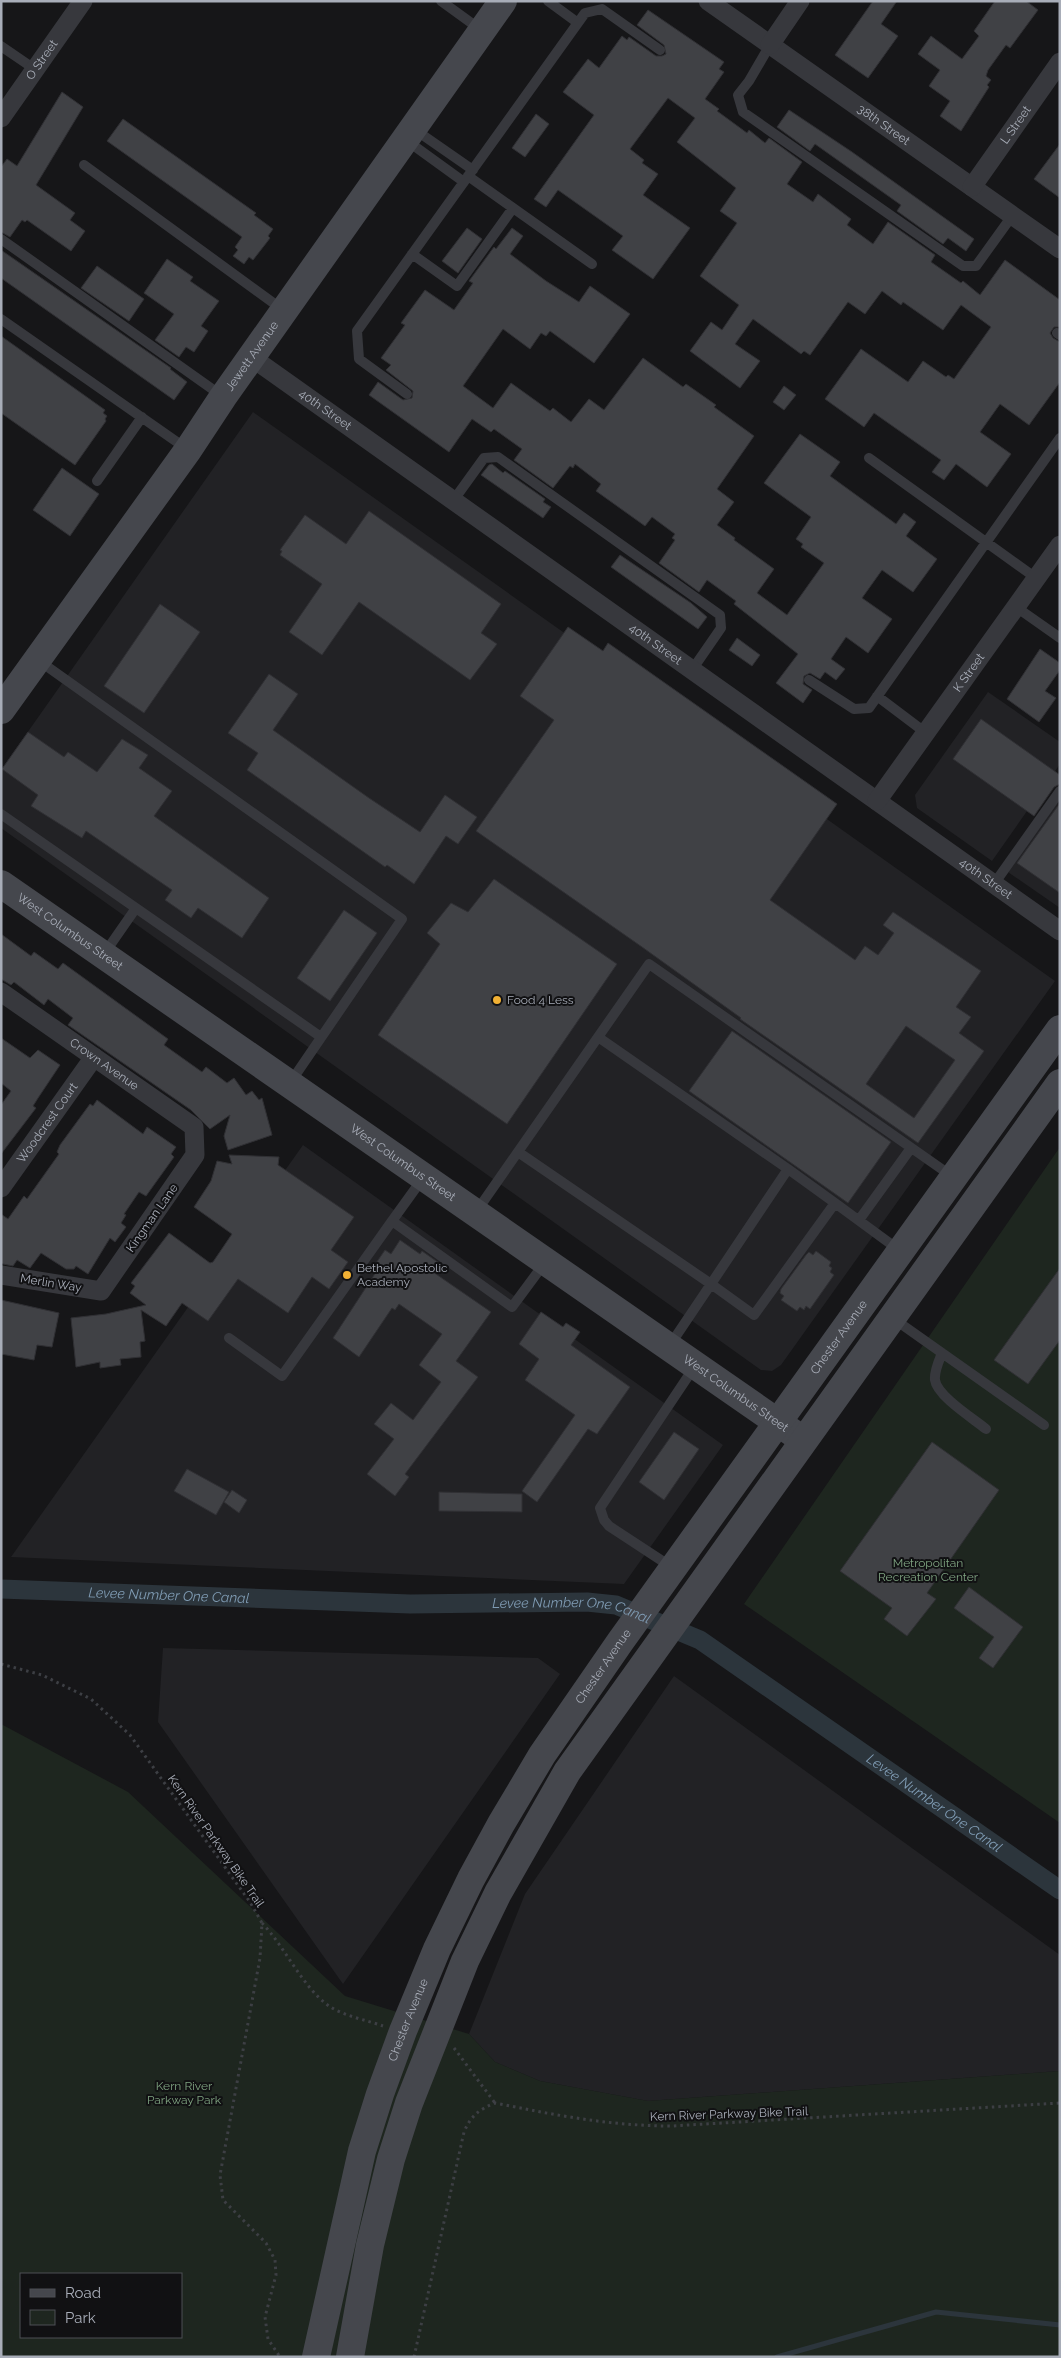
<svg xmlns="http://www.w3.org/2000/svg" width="1061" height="2358" font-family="Raleway,sans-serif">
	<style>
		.built { fill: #222225 }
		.green { fill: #1e261f; fill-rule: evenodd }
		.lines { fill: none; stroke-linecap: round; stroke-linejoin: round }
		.stream { stroke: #2c353c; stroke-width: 5 }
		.canal { stroke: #2c353c; stroke-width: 19 }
		.building { fill: #404145; stroke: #303034; fill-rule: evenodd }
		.path { stroke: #3d3f44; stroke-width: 3; stroke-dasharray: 2.5 4; stroke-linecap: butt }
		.lane { stroke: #37383d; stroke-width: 10 }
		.street { stroke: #37383d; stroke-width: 19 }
		.secondary { stroke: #45474d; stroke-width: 28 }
		.poi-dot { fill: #f2b134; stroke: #111113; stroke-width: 2 }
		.labels { text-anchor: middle; stroke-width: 4; stroke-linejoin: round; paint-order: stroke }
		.street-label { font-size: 12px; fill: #a8adb8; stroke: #111113 }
		.poi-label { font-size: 12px; fill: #a8adb8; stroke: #111113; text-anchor: start }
		.park-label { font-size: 12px; fill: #7fa381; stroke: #111113 }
		.water-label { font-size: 14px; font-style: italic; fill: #7f9bb3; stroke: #111113 }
	</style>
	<rect width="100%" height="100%" fill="#161618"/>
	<path class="built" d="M253,412L1055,981L781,1365L772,1371L761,1370L1,828V770Z
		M988,692L1060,742V764L992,861L917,808L915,795Z
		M1060,793V908L1005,870Z
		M303,1145L723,1445L624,1584L11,1557Z
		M163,1648L538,1658L560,1674L343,1984L158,1722Z
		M674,1676L1060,1955V2071L648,2101L540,2081L495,2062L469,2034L525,1894Z"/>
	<path class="green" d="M1060,1147V1823L744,1604Z
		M1,1724L128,1792L345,1996L469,2034L495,2062L540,2081L648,2101L1060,2071V2357H1ZM21,2274H181V2337H21Z"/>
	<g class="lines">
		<path class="stream" d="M777,2357L936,2312L1060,2325"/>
		<path class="canal" id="s1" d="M1,1589L410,1604L587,1602L616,1605L700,1640L1060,1890"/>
	</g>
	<path class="building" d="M873,1H897L881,24L898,36L868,78L835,55Z
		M995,1H1026L1038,10L1010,48L1006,45L988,70L986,76L991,80L987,85L989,87L961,131L940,116L950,101L929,86L940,70L918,54L931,36L962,59L979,36L974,31Z
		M648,10L724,62L719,69L724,72L705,99L719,109L717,111L747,133L749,130L765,143L769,138L802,162L787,184L813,202L818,194L851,219L847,225L873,244L888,222L935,255L931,262L961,283L963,281L980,295L1005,260L1060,300V327H1054L1050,333L1053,338L1060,342V382L1029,425L1000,404L980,432L1011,454L987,487L956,464L944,480L932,472L941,460L874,413L864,427L825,399L861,349L908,382L923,361L946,377L948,375L954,379L991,327L961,305L943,330L903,302L901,305L882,291L865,314L848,302L810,355L804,351L801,354L753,319L735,344L760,361L740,388L690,351L711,322L722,330L739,305L700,276L737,223L720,211L736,188L677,142L695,118L668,98L630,149L644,160L642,163L658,174L643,195L690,228L653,279L612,250L623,236L558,190L546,207L534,199L594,115L563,92L588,59L599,68L622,36L627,40L629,37L656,56H662L666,54L664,45L637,25Z
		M62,92L83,107L36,185L75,213L70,220L85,231L71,251L27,220L25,222L22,220L10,237L1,232V167L7,159L17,166Z
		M789,110L852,152L974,239L966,251L948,238L943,244L897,211L901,205L815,144L810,151L777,127Z
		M536,114L549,124L525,157L512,148Z
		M123,119L256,213L254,215L273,229L268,236L270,238L267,242L253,260L249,257L244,264L233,256L238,250L235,247L242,237L107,141Z
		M1060,144V198L1034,179Z
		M467,228L482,239L458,273L442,261Z
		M512,228L523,236L510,254L546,281L579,302L590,286L630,314L594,363L550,331L546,336L541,333L530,349L503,329L463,386L493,408L511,383L550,411L553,408L571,422L589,399L604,410L643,358L683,387L686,384L716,405L714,407L754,436L717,489L734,502L717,525L735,538L734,540L774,569L757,593L787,615L824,563L801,547L803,544L796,539L811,517L764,483L800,434L840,462L830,476L896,524L904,513L916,522L906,536L937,559L913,592L882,570L862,598L892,619L868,653L846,637L831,659L845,669L836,680L825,672L820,679L810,673L804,676L803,684L812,690L803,703L776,683L798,654L734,604L736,601L707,580L699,592L659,563L675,540L672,538L675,534L652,517L645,526L596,491L601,484L575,464L573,468L570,466L553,488L514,460L522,449L494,429L491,432L472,419L449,452L369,395L378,382L403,400L412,398L413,391L386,370L391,365L381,358L405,325L401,323L425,290L454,310L473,283L469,281L494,247L496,249Z
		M1,250L171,368L170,369L187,382L174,400L1,278Z
		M167,259L193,277L190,281L219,301L201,326L208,331L194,352L186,347L179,357L155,340L174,314L144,293Z
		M97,266L144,299L129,321L81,288Z
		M1,336L105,410L103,413L107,416L105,419L106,421L75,465L1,413Z
		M784,386L796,395L784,410L773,402Z
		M492,464L503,473L505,471L545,499L543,502L551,507L543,518L481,475L489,465Z
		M62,468L99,494L70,536L33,510Z
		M369,511L501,604L481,633L497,644L470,680L359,602L322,655L289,632L322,584L280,555L282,551L280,550L305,515L346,544Z
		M620,555L691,603L707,617L698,629L611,567Z
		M160,604L200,632L144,713L104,686Z
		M568,627L603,651L608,643L837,804L770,900L855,960L865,946L878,955L894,933L883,925L893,912L981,971L956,1007L971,1017L959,1033L984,1051L918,1143L740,1019L741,1018L642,947L476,831L554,720L520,696ZM906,1026L955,1060L914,1118L866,1084Z
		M737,638L760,655L752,666L729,650Z
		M1040,649L1060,663V670L1045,691L1056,698L1039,722L1007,699Z
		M269,674L298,694L273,730L369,798L420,832L445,795L477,817L458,844L446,836L414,884L387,865L385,867L247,770L258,753L228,733Z
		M981,719L1060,775V784L1054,787L1034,816L953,759Z
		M28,732L64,757L68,752L97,772L122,739L148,755L139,768L172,791L154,816L269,898L242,938L198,908L191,918L165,900L172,890L86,831L82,838L31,806L38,795L2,769Z
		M1060,803V893L1017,863Z
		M494,879L617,964L507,1124L378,1035L440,944L427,933L451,903L468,912Z
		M344,910L377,933L330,1001L297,978Z
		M1,934L31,956L34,952L58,969L63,963L168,1039L164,1045L202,1072L206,1067L227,1083L234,1078L246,1095L252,1091L259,1100L262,1098L272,1135L228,1150L224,1136L230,1115L210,1129L191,1110L68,1025L73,1018L48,999L44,1005L14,982L11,985L1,979Z
		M732,1031L891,1142L848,1203L689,1091Z
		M1,1038L30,1058L38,1050L60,1065L38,1098L33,1106L36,1108L1,1154V1105L11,1091L1,1083Z
		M97,1100L143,1134L147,1127L176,1147L171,1154L174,1157L146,1196L139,1192L124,1214L126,1215L121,1223L126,1227L115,1242L110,1238L88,1274L76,1266L74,1269H66L41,1253L30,1268L17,1260L13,1266L3,1264L1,1262V1214L8,1219L24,1196L27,1199L59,1154L57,1152L60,1145L90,1104L93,1106Z
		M229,1155L279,1157L278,1165L354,1217L331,1250L348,1262L329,1289L312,1277L288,1313L238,1279L208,1321L182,1303L166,1326L141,1310L145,1341L140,1342L141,1357L120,1359L121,1365L100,1368V1362L76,1367L71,1318L106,1314L146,1305L130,1293L135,1286L131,1283L169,1233L210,1263L213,1262L232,1234L194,1207L211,1181L217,1161L232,1164Z
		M400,1240L420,1254L422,1251L439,1263L433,1272L491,1312L456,1361L478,1377L405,1474L409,1477L395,1496L367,1474L394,1439L374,1424L391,1403L413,1420L441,1382L419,1365L442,1334L399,1304L395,1310L392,1308L359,1357L333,1338L378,1269L374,1266L385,1250L391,1254Z
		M816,1251L831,1262L829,1266L832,1268L830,1272L834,1275L810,1309L806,1306L804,1310L800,1307L797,1311L781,1300L784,1296L780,1293L781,1289L806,1255L809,1252L813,1255Z
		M1060,1268V1340L1028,1384L994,1360Z
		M1,1300L59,1313L52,1347L37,1345L34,1360L1,1354Z
		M541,1312L563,1327L566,1323L580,1332L571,1345L630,1387L597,1434L588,1429L537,1502L522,1491L575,1415L525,1380L539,1359L519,1344Z
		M674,1432L699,1449L664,1500L639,1482Z
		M932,1442L999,1490L927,1593L936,1599L907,1636L884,1619L892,1608L840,1571Z
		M187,1469L229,1492L216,1515L174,1491Z
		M232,1490L247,1500L239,1513L224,1502Z
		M439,1492L522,1494V1512L439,1511Z
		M969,1587L1023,1627L993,1668L979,1658L994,1637L954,1608Z"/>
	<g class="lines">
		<path class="path" d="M1,1664L42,1675L91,1699L130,1735L250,1902L262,1923L260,1958L220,2175L223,2200L266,2243L275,2260L276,2275L265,2317L268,2339L280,2357
			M262,1923C285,1947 303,1988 329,2006C344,2016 366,2020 383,2026
			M454,2048L495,2103
			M414,2357L464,2132C471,2116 478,2110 495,2103C555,2115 610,2126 672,2126L1060,2103"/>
		<path class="lane" d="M441,1L481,30
			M548,1L578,23
			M770,45L749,81L738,95L743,112L963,266H976L1012,216
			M1,46L36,70
			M414,129L473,170
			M406,140L464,182
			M84,165L283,310
			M468,176L592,264
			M1,239L222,396
			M412,254L457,286L513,208
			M1,319L187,449
			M1057,333L1060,335
			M407,394L359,359L357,331L585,13L602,9L660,50
			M869,458L1036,578
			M97,481L142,417
			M453,501L484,458L498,457L720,615L721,628L692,670
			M1016,607L1060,638
			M38,660L402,919L290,1083
			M809,680L854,709L869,708L1060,438
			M877,696L926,733
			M1,814L321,1037
			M994,884L1060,791
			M104,954L136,908
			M598,1037L788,1169
			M518,1152L711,1284L788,1169L835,1203L754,1315L711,1284L670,1345
			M423,1178L392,1221L512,1307L546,1261
			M835,1203L899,1250
			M476,1212L649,964L953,1177
			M859,1220L911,1148
			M894,1319L1044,1425
			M229,1338L282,1376L392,1221
			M942,1353C939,1361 934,1371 935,1380C937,1396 974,1419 986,1429
			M673,1568L609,1526L604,1520L600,1508L695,1366"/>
		<g class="street">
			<path id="s2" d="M708,1L1060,249"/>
			<path d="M770,45L800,1"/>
			<path id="s3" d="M1,118L83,1"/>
			<path id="s4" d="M972,187L1060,62"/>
			<path id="s5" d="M251,357L1060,931"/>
			<path id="s6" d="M877,801L1060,545"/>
			<path id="s7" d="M1,992L194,1127L195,1155L101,1291L1,1275"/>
			<path id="s8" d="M1,1188L94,1057"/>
		</g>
		<g class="secondary">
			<path id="s9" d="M1,710L188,450L223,397L503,1"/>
			<path id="s10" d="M1,884L793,1433"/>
			<path id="s11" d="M316,2357L362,2151L380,2094L403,2031L437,1949L471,1879L501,1824L542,1755L620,1642L1060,1029"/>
			<path d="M350,2357L370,2245L391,2159L409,2103L465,1961L498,1893L567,1772L1060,1083"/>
		</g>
	</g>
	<g class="poi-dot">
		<circle cx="497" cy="1000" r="5"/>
		<circle cx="347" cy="1275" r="5"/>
	</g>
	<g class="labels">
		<g class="street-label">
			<text dy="4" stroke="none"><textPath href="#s3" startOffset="71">O Street</textPath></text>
			<text dy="4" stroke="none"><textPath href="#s2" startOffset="215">38th Street</textPath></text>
			<text dy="4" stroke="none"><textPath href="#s4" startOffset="76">L Street</textPath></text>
			<text dy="4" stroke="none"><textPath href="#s9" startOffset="434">Jewett Avenue</textPath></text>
			<text dy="4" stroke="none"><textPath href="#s5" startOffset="91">40th Street</textPath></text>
			<text dy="4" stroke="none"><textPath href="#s5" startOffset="496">40th Street</textPath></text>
			<text dy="4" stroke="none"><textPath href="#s6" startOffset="158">K Street</textPath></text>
			<text dy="4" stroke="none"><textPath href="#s5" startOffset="901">40th Street</textPath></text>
			<text dy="4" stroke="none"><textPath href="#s10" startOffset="84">West Columbus Street</textPath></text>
			<text dy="4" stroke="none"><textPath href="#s7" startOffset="126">Crown Avenue</textPath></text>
			<text dy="4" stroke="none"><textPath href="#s8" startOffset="80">Woodcrest Court</textPath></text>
			<text dy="4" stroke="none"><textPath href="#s10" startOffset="489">West Columbus Street</textPath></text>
			<text transform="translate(152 1218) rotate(-55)" y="4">Kingman Lane</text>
			<text transform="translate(51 1283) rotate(9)" y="4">Merlin Way</text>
			<text dy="4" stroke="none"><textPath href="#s11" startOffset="1160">Chester Avenue</textPath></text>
			<text dy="4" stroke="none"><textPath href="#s10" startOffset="894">West Columbus Street</textPath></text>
			<text dy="4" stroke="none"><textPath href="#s11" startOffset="755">Chester Avenue</textPath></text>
			<text transform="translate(216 1841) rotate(55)" y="4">Kern River Parkway Bike Trail</text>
			<text dy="4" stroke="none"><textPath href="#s11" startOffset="350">Chester Avenue</textPath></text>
			<text transform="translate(729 2114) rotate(-2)" y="4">Kern River Parkway Bike Trail</text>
		</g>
		<g class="poi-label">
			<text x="507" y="1004">Food 4 Less</text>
			<text x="357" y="1272">Bethel Apostolic<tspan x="357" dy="14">Academy</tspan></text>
		</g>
		<g class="park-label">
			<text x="928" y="1567">Metropolitan<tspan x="928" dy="14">Recreation Center</tspan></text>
			<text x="184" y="2090">Kern River<tspan x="184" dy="14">Parkway Park</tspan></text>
		</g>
		<g class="water-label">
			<text dy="5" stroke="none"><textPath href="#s1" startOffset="168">Levee Number One Canal</textPath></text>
			<text dy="5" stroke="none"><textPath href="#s1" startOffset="572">Levee Number One Canal</textPath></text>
			<text dy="5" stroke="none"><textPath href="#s1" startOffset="992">Levee Number One Canal</textPath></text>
		</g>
	</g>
	<rect width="1061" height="2358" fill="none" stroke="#a8adb8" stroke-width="5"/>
	<rect x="20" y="2273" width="162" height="65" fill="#111113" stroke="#4d4f55"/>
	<rect x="30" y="2289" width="25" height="8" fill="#45474d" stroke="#4d4f55"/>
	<text x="65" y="2298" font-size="15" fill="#a8adb8">Road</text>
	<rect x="30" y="2310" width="25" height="15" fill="#1e261f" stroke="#4d4f55"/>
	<text x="65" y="2323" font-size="15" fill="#a8adb8">Park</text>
</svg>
